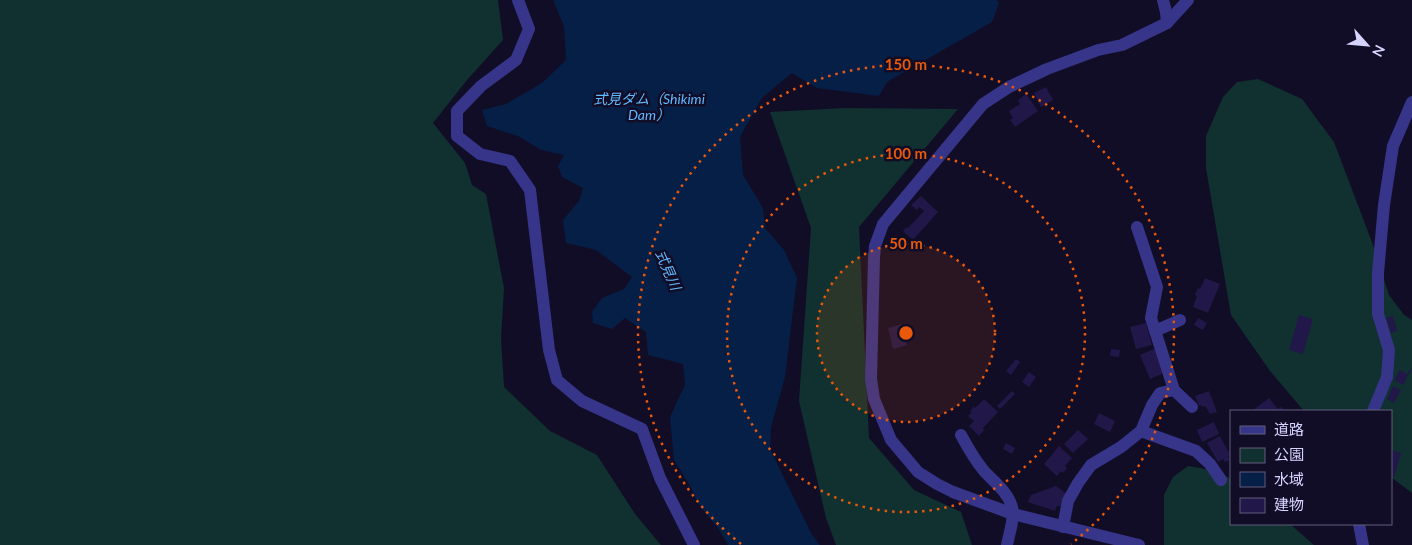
<svg xmlns="http://www.w3.org/2000/svg" width="1412" height="545" font-family="Lato,'Noto Sans JP',sans-serif">
	<style>
		.green { fill: #10312f }
		.water { fill: #061f47 }
		.building { fill: #211849 }
		.lines { fill: none; stroke-linecap: round; stroke-linejoin: round }
		.minor { stroke: #363589; stroke-width: 12 }
		.tertiary { stroke: #363589; stroke-width: 12 }
		.ring { fill: none; stroke: #e8590c; stroke-width: 2.5; stroke-dasharray: 2.5 5 }
		.labels { text-anchor: middle; stroke-width: 5; stroke-linejoin: round; paint-order: stroke }
		.water-label { font-size: 14px; font-style: italic; fill: #61b9ff; stroke: #110d26 }
		.centre { fill: #e8590c; stroke: #110d26; stroke-width: 2.5 }
		.ring-label { font-size: 15px; text-anchor: middle; font-weight: bold; fill: #e8590c; stroke: #110d26; stroke-width: 5; stroke-linejoin: round; paint-order: stroke }
	</style>
	<rect width="100%" height="100%" fill="#110d26"/>
	<path class="green" d="M0,0H498L503,40L467,80L433,123L465,163L472,185L486,194L504,288L501,338L504,387L550,431L597,455L635,514L661,545H0Z
		M1258,79L1302,99L1334,142L1373,245L1389,295L1404,315L1412,320V493L1391,477V411H1304L1270,371L1231,315L1206,168V136L1223,97L1237,82Z
		M845,108L958,109L859,227L869,438L914,490L961,512L972,545H836L826,518L799,401L811,228L770,112Z
		M1188,466L1217,471L1231,479V524H1290L1314,545H1164V495L1173,477Z"/>
	<path class="water" d="M553,0H996L999,3L992,22L887,82L879,96L817,88L792,73L762,98L740,137L743,175L763,208L765,228L784,250L797,278L785,377L771,427L770,449L811,533L820,545H728L720,531L700,506L689,484L674,460L670,417L685,385L683,364L648,355L646,332L625,318L612,329L593,323L592,312L602,298L624,289L632,277L596,250L566,243L563,220L579,201L583,188L562,177L558,166L564,155L541,150L520,137L487,126L482,110L506,104L542,83L566,60L564,26Z"/>
	<path class="building" d="M1046,87L1053,100L1041,107L1034,93Z
		M1026,94L1038,111L1015,127L1010,120L1013,118L1009,111L1020,104L1018,100Z
		M921,196L938,212L913,240L903,231L907,227L908,228L924,211L919,207L917,210L911,205Z
		M1205,278L1220,284L1208,313L1193,307L1197,296L1195,295L1198,288L1200,289Z
		M1299,315L1313,319L1303,354L1289,350Z
		M1393,316L1397,331L1391,333L1386,318Z
		M1198,318L1207,323L1203,330L1194,325Z
		M1146,323L1152,345L1136,349L1130,327Z
		M902,324L907,345L893,349L888,328Z
		M1156,348L1166,372L1150,379L1140,355Z
		M1111,349L1120,350L1119,357L1110,356Z
		M1016,359L1020,362L1011,375L1006,371Z
		M1410,369L1411,370L1403,385L1394,380L1400,370L1407,374Z
		M1029,372L1036,377L1029,387L1022,382Z
		M1393,386L1401,390L1394,403L1387,399Z
		M1012,391L1015,394L1000,409L997,406Z
		M1209,391L1217,412L1210,414L1205,406L1202,407L1201,405L1199,406L1195,396Z
		M1269,398L1278,409L1281,407L1285,411H1252Z
		M984,399L998,412L983,428L984,430L979,436L969,426L974,421L968,416L972,412L970,411L974,406L975,408Z
		M1099,413L1115,421L1110,432L1094,424Z
		M1214,422L1219,434L1202,442L1197,430Z
		M1078,430L1088,439L1073,453L1064,444Z
		M1220,436L1230,455L1228,456L1230,460L1225,462L1223,459L1218,462L1207,443Z
		M1006,443L1015,448L1012,454L1003,449Z
		M1059,446L1072,458L1065,466L1067,468L1063,473L1061,471L1057,476L1044,464Z
		M1391,450L1401,453L1394,477L1391,476Z
		M1056,486L1067,494L1062,506H1057L1055,511L1028,502L1031,495Z"/>
	<g class="lines">
		<path class="minor" d="M518,0L529,29L516,60L481,86L457,111V136L480,154L510,161L530,190L549,350L557,380L582,401L642,429L660,478L694,545
			M1163,0L1166,12L1167,23
			M1137,227L1157,287L1151,318L1174,390
			M1155,331L1180,320
			M1373,411L1387,377L1389,350L1378,314V273L1384,205L1393,146L1412,102
			M1141,431L1152,405L1160,393L1174,390L1192,407
			M961,435C968,448 975,460 984,471C994,482 1008,492 1012,507C1015,518 1009,534 1007,545
			M1359,524L1363,545
			M1063,527L1068,501L1078,483L1091,465L1121,447L1141,431L1196,451L1210,464L1221,480"/>
		<path class="tertiary" d="M1139,545L1013,514L953,492L937,484L918,472L891,440L874,399L871,379L874,258L875,246L883,224L983,104L1009,87L1047,69L1098,50L1122,45L1167,23L1188,0"/>
	</g>
	<circle cx="906" cy="333" r="89" fill="#e8590c" fill-opacity=".12"/>
	<g class="ring">
		<circle cx="906" cy="333" r="89"/>
		<circle cx="906" cy="333" r="179"/>
		<path d="M741 544A268 268 0 1 1 1071 544"/>
	</g>
	<g class="labels">
		<g class="water-label">
			<text x="649" y="104">式見ダム（Shikimi<tspan x="649" dy="16">Dam）</tspan></text>
			<text transform="translate(668 270) rotate(66)" y="5">式見川</text>
		</g>
	</g>
	<circle cx="906" cy="333" r="8" class="centre"/>
	<g class="ring-label">
		<text x="906" y="70">150 m</text>
		<text x="906" y="159">100 m</text>
		<text x="906" y="249">50 m</text>
	</g>
	<rect x="1230" y="410" width="162" height="115" fill="#110d26" stroke="#605c7d"/>
	<rect x="1240" y="426" width="25" height="8" fill="#363589" stroke="#605c7d"/>
	<text x="1274" y="435" font-size="15" fill="#d7d3ff">道路</text>
	<rect x="1240" y="448" width="25" height="15" fill="#10312f" stroke="#605c7d"/>
	<text x="1274" y="460" font-size="15" fill="#d7d3ff">公園</text>
	<rect x="1240" y="472" width="25" height="15" fill="#061f47" stroke="#605c7d"/>
	<text x="1274" y="485" font-size="15" fill="#d7d3ff">水域</text>
	<rect x="1240" y="498" width="25" height="15" fill="#211849" stroke="#605c7d"/>
	<text x="1274" y="510" font-size="15" fill="#d7d3ff">建物</text>
	<g transform="translate(1367 45) rotate(117)" stroke="#110d26" stroke-width="4" paint-order="stroke">
	<path d="M0-4L9 19L0 12L-9 19Z" fill="#d7d3ff"/>
	<text y="-8" font-size="14" font-weight="bold" text-anchor="middle" fill="#d7d3ff">N</text>
	</g>
</svg>
